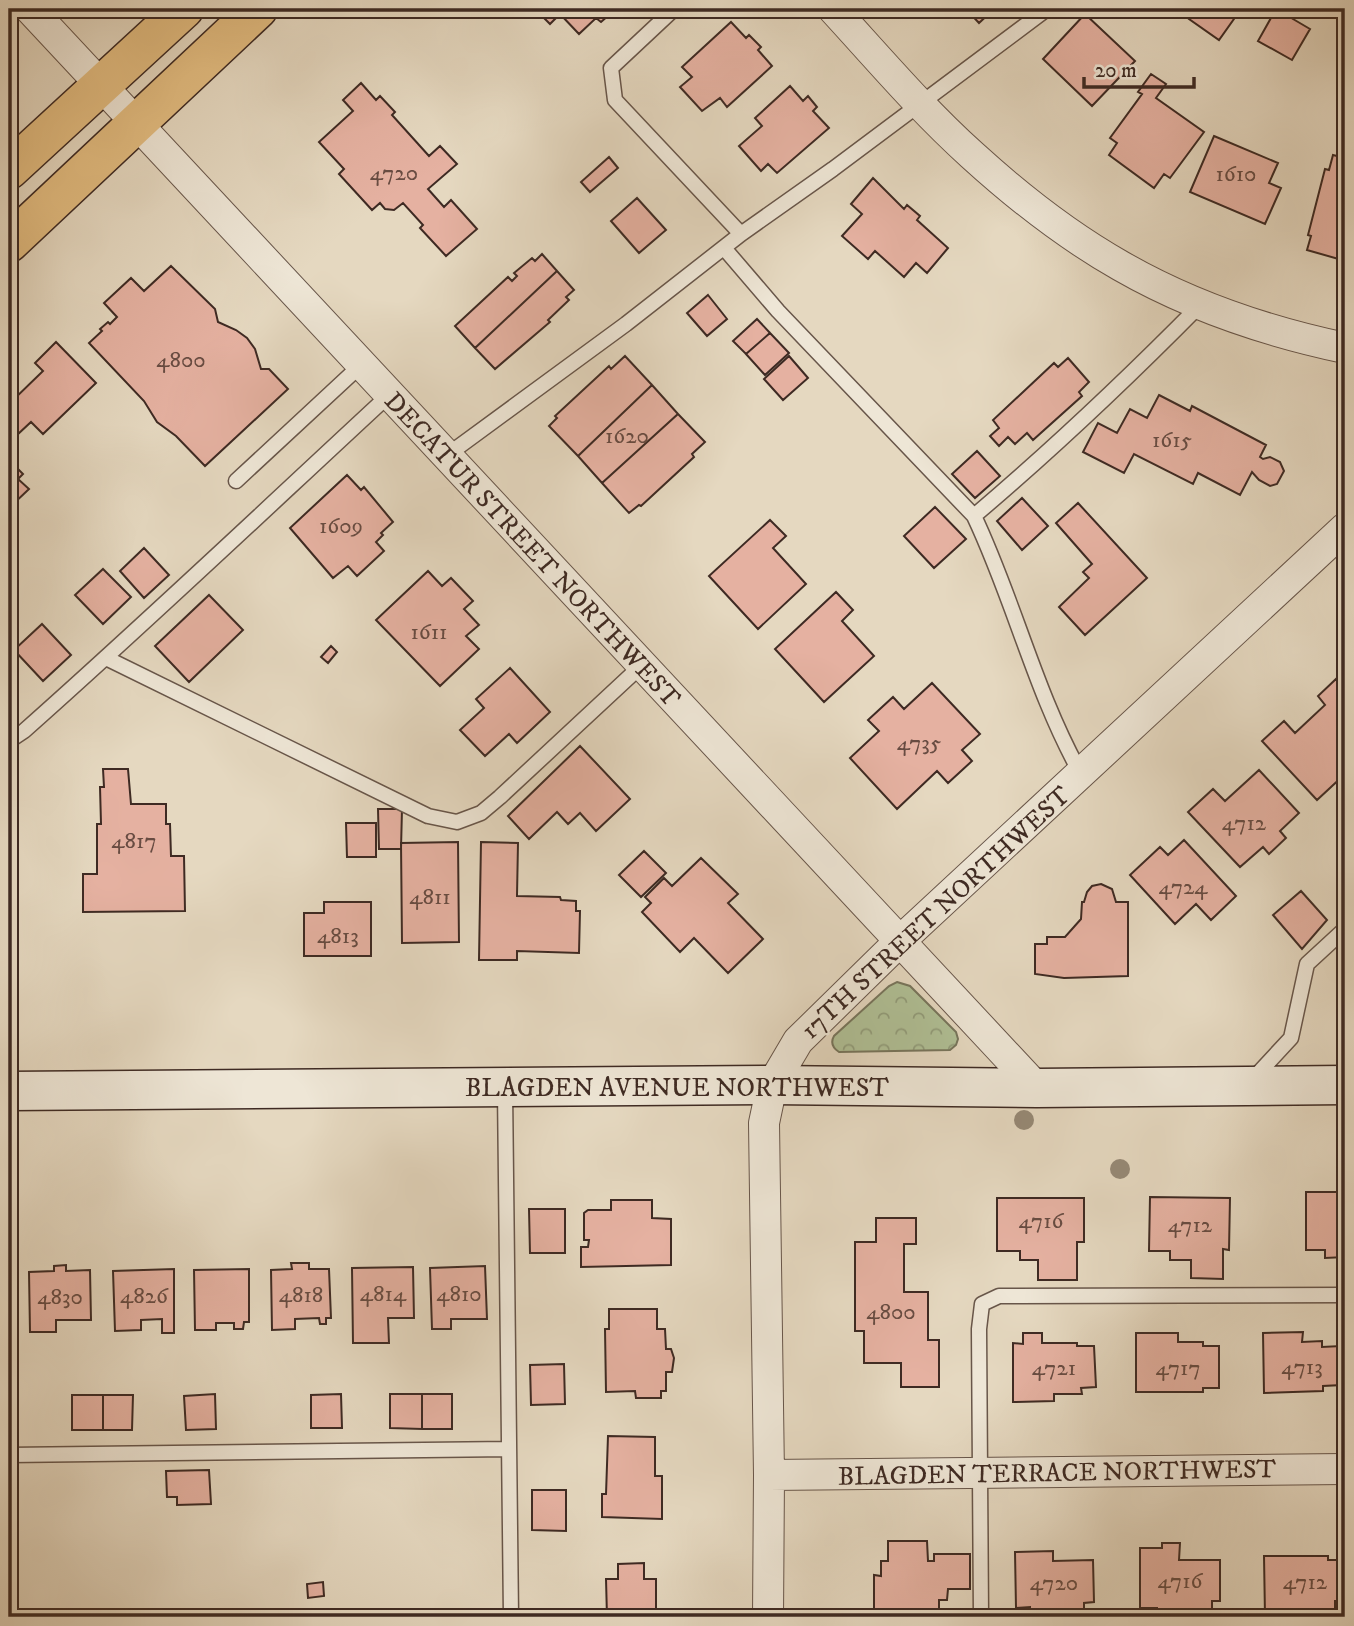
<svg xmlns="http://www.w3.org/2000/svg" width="1354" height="1626" font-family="'IM FELL DW Pica',serif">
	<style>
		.park { fill: url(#park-crowns); stroke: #77755c; stroke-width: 2 }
		.building { fill: #e5b1a1; stroke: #3e2a23; stroke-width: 2 }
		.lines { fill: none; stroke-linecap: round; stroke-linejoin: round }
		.service-casing { stroke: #68564a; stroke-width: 17 }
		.minor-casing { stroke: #68564a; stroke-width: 32 }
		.secondary-casing { stroke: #3e2a23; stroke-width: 41 }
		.primary-casing { stroke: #3e2a23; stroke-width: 41 }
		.service { stroke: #eee6d6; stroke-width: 14 }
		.minor { stroke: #eee6d6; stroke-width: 30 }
		.secondary { stroke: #eee6d6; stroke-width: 38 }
		.primary { stroke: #e2bc80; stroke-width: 38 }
		.tree { fill: #968976 }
		.labels { text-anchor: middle; stroke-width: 5; stroke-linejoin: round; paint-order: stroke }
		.number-label { font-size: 23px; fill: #684c42 }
		.street-label { font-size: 26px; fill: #3e2a23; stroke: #eee6d6 }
	</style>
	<defs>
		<pattern id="park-crowns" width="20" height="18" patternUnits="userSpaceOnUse" patternTransform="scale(1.75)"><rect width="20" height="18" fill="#b0c096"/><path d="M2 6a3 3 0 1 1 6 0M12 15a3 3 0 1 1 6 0" fill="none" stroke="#919c7a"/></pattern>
	</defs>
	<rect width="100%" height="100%" fill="#e5d8c0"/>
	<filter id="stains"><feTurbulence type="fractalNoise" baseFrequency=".00286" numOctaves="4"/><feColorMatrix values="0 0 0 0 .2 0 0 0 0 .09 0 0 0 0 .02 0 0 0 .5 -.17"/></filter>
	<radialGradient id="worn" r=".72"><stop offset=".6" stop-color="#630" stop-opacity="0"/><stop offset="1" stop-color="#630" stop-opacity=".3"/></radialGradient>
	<path class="park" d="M897,982L910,986L956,1032L958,1039L956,1045L950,1050L839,1052C833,1048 830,1043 834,1036L889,986Z"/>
	<path class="building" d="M535,9H616L601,22L596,18L579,34L560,14L550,24Z
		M966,9H994L979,23Z
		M1196,9H1241L1219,40L1189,19Z
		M1276,9L1310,29L1292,60L1258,41Z
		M1085,14L1135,61L1092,106L1043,59Z
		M731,22L746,38L749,35L761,47L758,50L772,66L727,107L720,98L702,111L680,87L692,77L682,67Z
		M1151,74L1166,84L1156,98L1204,132L1170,178L1164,174L1154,188L1109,155L1117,143L1110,138L1142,94L1138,92Z
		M361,83L376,100L380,96L395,112L392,115L429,156L440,146L457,164L428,189L444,207L451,200L477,229L446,256L420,228L423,225L403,203L394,210L385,209L380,203L372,210L339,174L344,169L319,142L353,111L343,100Z
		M790,86L803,101L808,96L817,107L813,111L829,128L777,173L768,164L761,171L739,146L762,126L755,118Z
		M1214,136L1278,163L1269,183L1281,188L1265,224L1190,192Z
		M1333,155L1345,158V247L1342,260L1307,250L1311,236L1308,235L1325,169L1329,170Z
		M609,157L618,168L590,192L581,182Z
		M873,178L904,209L907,205L920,216L917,220L948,248L927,273L916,263L904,277L875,251L868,259L842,236L862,214L851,204Z
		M637,198L666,230L639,253L611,221Z
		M542,254L557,271L475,348L455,326L508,277L512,281L517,276L514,273L532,258L535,261Z
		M171,266L215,309L218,322L236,330L247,338L255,349L261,369H269L288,389L205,466L176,436L157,422L144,401L89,343L102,331L100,329L108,322L110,324L117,317L104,303L131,278L144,291Z
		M557,271L574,290L566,297L569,300L548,320L550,322L495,369L475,348Z
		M708,295L727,319L707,336L687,313Z
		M757,319L770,333L746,354L733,341Z
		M770,333L789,353L765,375L746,354Z
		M56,342L96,383L43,434L31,422L17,435L9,426V411L15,405L12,401L43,371L35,363Z
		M625,356L652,385L578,456L549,426L557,418L555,416L609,366L611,369Z
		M789,356L808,378L783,400L764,379Z
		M1068,358L1089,382L1079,392L1082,396L1033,440L1027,433L1015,444L1008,437L999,446L990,436L999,428L993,420L1054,363L1058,367Z
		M652,385L678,414L602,483L578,456Z
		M1159,395L1190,411L1192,406L1266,445L1260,457L1263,459L1270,457L1280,462L1284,471L1277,484L1270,486L1259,480L1252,472L1240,495L1198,473L1193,484L1134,454L1124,473L1083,452L1098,423L1117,433L1130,409L1147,418Z
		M678,414L705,442L692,454L694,457L641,506L639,505L629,513L602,483Z
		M977,451L1000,476L975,498L952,474Z
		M9,460L23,474L18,479L29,489L9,508Z
		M347,475L361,490L364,487L393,522L381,533L383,535L376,542L384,551L357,576L348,566L333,578L290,528Z
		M1022,498L1048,526L1022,550L997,521Z
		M1078,503L1147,578L1085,635L1059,607L1089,578L1083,572L1092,564L1056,523Z
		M935,507L966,539L934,568L904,536Z
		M770,520L786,536L773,548L806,584L758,629L709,576Z
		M144,548L169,575L144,598L120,571Z
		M103,569L131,597L103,624L75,595Z
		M428,571L442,586L451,578L473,601L464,609L479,625L466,636L479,649L440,686L376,620Z
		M836,592L853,610L842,621L874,656L824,702L775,649Z
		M209,595L243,630L189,682L155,646Z
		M42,624L71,655L43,681L14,650Z
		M331,646L337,652L328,663L321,657Z
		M510,668L550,712L517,743L509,734L485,756L460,730L484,708L476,699Z
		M1336,679L1345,688V774L1317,800L1262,741L1284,721L1295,733L1325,705L1318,696Z
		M932,683L980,734L962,750L972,761L948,783L937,771L897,809L850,758L879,731L868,720L893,697L904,709Z
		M580,746L630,799L596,831L580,813L568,824L557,812L529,839L508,816Z
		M103,769H128L131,804H166V824H170L171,856H184L185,911L83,912V874H97V824H101L100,787H104Z
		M1259,770L1299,813L1280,831L1286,838L1269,854L1263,847L1240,867L1188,812L1213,789L1225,801Z
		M378,809H402L401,849H379Z
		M346,823H376V857H347Z
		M1184,840L1236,896L1211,920L1196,904L1175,924L1130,875L1160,847L1168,855Z
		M458,842L459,942L402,943L401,843Z
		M481,842L518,843L517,896L560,897L561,900L576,901V911H580L579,953L517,951V960H479Z
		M644,851L666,873L641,897L619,875Z
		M701,858L738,894L728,903L763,939L728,973L694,938L680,952L642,912L651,903L645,897L664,878L672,886Z
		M1101,884L1112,889L1116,902H1128V976L1064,978L1035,974V944H1047V937H1065L1081,919L1082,902H1084L1087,892L1092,886Z
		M1301,891L1327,920L1302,949L1273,915Z
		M324,902H371V956H304V913H324Z
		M1306,1192H1345V1278V1257L1325,1258V1250H1306Z
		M1150,1197L1230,1198L1229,1250L1223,1249V1279L1191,1278V1260H1170V1251H1149Z
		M997,1198H1084V1242H1077V1280H1038V1260H1020V1251H997Z
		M611,1200H652V1218L671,1219V1265L581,1267V1247H588L589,1240H584V1213L588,1210H611Z
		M529,1209H565V1253H530Z
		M876,1218H916V1244H904V1292H928V1340H939V1387H901V1363H864V1331H855V1242H876Z
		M291,1263H309V1269H329L331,1318H326V1324H320L319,1318L295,1319V1329L272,1330L271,1270L292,1269Z
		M66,1265V1271L90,1270L91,1320H56V1332H30L29,1272L54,1271V1266Z
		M485,1266L487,1319H451V1329H432L430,1268Z
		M413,1267L414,1318H388L389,1343H353L352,1268Z
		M174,1269V1333H162V1319L141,1320V1330L115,1331L113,1271Z
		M249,1269V1322H244L243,1329H234V1323H216V1330H195L194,1270Z
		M609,1309H657V1329H665L666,1349H671L674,1358L672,1372H666V1391H661V1398H636L635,1391L606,1392L605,1329H609Z
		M1303,1332L1302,1342L1322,1341V1347L1341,1346L1342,1385L1323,1386V1391L1264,1393L1263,1333Z
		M1023,1333H1042V1343H1077V1346H1094L1096,1387L1081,1388L1082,1394H1054V1401L1013,1402V1343L1023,1344Z
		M1136,1333H1178V1342H1203V1346H1219V1388H1203V1392H1136Z
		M564,1364L565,1404L531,1405L530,1365Z
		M215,1394L216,1429L186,1430L184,1396Z
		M341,1394L342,1428H311V1395Z
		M390,1394H422V1429L390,1428Z
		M422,1394H452V1429H422Z
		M72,1395H103V1430H72Z
		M103,1395H133L132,1430H103Z
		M608,1436L655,1437V1476H662V1519L602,1517V1494H606Z
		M209,1470L211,1504L177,1505V1497H167L166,1471Z
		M532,1490H566V1531L532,1530Z
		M9,1498H16V1544H9Z
		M888,1541H927L928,1561H934V1554H970V1589H948L947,1600H939V1617H874V1575L881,1576V1561H888Z
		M1162,1543H1180L1179,1560H1220V1601H1212V1617H1157V1608H1140V1548H1162Z
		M1053,1551V1561L1093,1560L1094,1602L1084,1603V1617H1030V1607L1016,1608L1015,1552Z
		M1264,1556H1328V1560H1345V1601H1335V1617L1265,1616Z
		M644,1563V1579H656V1617H607L606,1579H618V1564Z
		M323,1582L324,1596L308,1598L307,1584Z"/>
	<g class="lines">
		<g class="service-casing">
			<path id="service" d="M674,9L611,68L615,100L741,234
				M1332,9L1345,13
				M724,248L778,311L974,516C1014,600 1035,692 1081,774
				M446,456L626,324L741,234L833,169L1047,9
				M236,481L361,365
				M974,516C1053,449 1128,378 1201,304
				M106,658L428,816L457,822L481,813L500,797L642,665
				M9,741L24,731C148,621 268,507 389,395
				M1252,1080L1291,1038L1307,964L1345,929
				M505,1090L511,1617
				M9,1455L509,1449
				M981,1617L979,1329L982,1304L999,1296L1345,1295"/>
		</g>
		<g class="minor-casing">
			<path id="minor" d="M30,9L1037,1088
				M833,9C878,58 922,110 972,155C1017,196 1068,236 1121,266C1189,305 1269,332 1345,348
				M769,1475L1345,1469
				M768,1617L769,1475L764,1123L772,1085L798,1041L900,941L1345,528"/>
		</g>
		<g class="secondary-casing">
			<path id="secondary" d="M9,1091L772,1085L1037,1088L1345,1085"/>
		</g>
		<g class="primary-casing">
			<path id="primary" d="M9,170L184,9
				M9,243L258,9"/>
		</g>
		<use href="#service" class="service"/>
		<use href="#minor" class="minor"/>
		<use href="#secondary" class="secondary"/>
		<use href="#primary" class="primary"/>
	</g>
	<g class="tree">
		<circle cx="1024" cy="1120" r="10"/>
		<circle cx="1120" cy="1169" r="10"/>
	</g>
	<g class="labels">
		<g class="number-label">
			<text x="394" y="180">4720</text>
			<text x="1236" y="181">1610</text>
			<text x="181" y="367">4800</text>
			<text x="627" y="443">1620</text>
			<text x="1172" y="447">1615</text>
			<text x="341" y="533">1609</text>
			<text x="429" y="639">1611</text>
			<text x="919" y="750">4735</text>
			<text x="1244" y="830">4712</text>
			<text x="134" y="848">4817</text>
			<text x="1183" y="894">4724</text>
			<text x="430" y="904">4811</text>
			<text x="338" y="943">4813</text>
			<text x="1041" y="1228">4716</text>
			<text x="1190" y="1232">4712</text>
			<text x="383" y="1301">4814</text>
			<text x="459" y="1301">4810</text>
			<text x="301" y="1302">4818</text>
			<text x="144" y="1303">4826</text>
			<text x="60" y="1304">4830</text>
			<text x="891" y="1319">4800</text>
			<text x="1302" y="1374">4713</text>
			<text x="1054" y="1375">4721</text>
			<text x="1178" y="1375">4717</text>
			<text x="1180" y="1588">4716</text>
			<text x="1305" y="1589">4712</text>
			<text x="1054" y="1590">4720</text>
		</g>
		<g class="street-label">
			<text transform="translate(533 549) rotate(47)" y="9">DECATUR STREET NORTHWEST</text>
			<text transform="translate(935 912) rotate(-43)" y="9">17TH STREET NORTHWEST</text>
			<text x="677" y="1096">BLAGDEN AVENUE NORTHWEST</text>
			<text transform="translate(1057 1472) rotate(-1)" y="9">BLAGDEN TERRACE NORTHWEST</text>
		</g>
	</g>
	<rect width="1354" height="1626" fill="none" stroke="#e5d8c0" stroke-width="35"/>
	<rect x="10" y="10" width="1333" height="1605" fill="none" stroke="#3e2a23" stroke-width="3.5"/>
	<rect x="18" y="18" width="1319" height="1591" fill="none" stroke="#3e2a23" stroke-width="2"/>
	<path d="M1084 77v10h110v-10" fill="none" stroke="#3e2a23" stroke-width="3.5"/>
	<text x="1095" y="77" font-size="21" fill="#3e2a23" stroke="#eee6d6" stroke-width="5" paint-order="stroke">20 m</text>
	<rect width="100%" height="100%" filter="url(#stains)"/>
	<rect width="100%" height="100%" fill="url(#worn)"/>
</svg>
